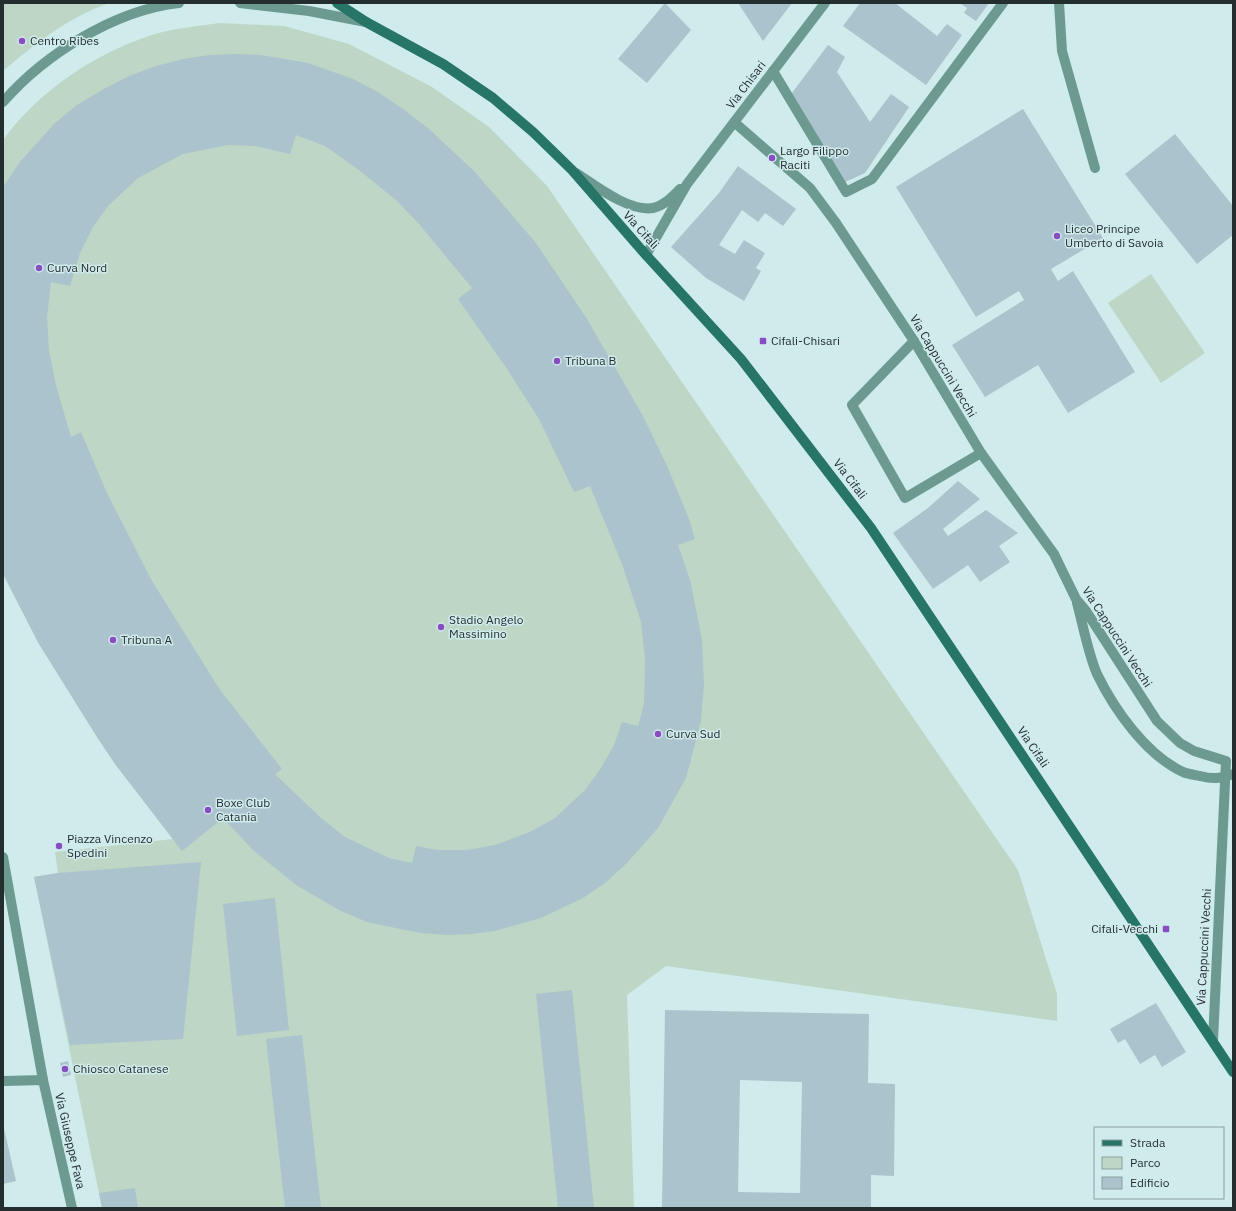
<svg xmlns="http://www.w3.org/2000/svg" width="1236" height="1211" font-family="'IBM Plex Sans',sans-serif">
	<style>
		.green { fill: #bdd6c6 }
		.building { fill: #abc3cc; fill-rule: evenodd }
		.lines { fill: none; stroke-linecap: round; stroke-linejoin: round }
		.service { stroke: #6c9a90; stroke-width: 10 }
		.minor { stroke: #6c9a90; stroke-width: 10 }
		.tertiary { stroke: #6c9a90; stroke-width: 10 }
		.secondary { stroke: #267567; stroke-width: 10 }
		.poi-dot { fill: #894cc2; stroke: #cfebec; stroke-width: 1.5 }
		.labels { text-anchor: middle; stroke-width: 3; stroke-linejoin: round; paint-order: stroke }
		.poi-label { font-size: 12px; fill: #242e2f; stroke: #cfebec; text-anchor: start }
		.street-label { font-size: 12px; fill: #242e2f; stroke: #cfebec }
	</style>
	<rect width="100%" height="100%" fill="#cfebec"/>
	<path class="green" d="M3,3H110C70,16 35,44 3,71Z
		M220,23L284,26L349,44L432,87L489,127L547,186L1018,870L1057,994V1021L666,966L627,995L634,1208H102L34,877L58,873L55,852L173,839L115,764L97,737L39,644L3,574V140C40,90 95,53 155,34C175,28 199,26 220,23Z
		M1151,274L1205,353L1161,383L1108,303Z"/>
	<path class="building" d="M665,3L691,30L647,83L618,59Z
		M738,3H792L763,41Z
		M860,3H895L937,36L947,24L962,35L926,85L843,26Z
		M960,3H989L976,21L964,13L967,8Z
		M828,45L845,57L837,72L870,122L891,94L909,107L865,173L845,182L792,93Z
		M235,54L261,55L308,63L353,79L378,92L403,109L429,129L474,171L536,243L587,319L643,416L668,468L689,519L695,539L678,545L690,580L698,619L702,641L704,684L701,721L686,778L658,828L627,863L605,883L583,898L541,918L495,931L472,934L448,935L420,933L367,922L341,911L296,885L253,850L223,818L182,851L115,764L97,737L39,644L3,574V187L20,162L54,124L77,105L102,90L129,76L156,66L183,59L210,55ZM296,135L325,146L359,170L397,201L419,224L472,288L458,299L507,369L539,419L574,492L590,486L622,564L641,622L645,660L644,704L638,726L622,722L614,745L601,768L585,790L555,818L530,832L495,845L467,850H437L416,846L412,863L389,858L345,837L321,818L275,774L282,769L220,690L152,581L107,493L81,432L71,437L56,385L49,351L47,317L51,282L70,286L80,253L93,227L108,206L138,178L183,154L228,145L255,146L290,154Z
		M1023,109L1103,238L1051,269L1058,281L1073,271L1135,372L1068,413L1038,365L985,397L952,345L1024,300L1019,291L976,317L896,187Z
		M1175,134L1233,206V235L1197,264L1125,174Z
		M738,166L796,209L783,226L765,213L758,222L742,210L719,245L735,254L744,240L765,253L756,268L761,271L744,301L706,278L671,247L719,193Z
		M958,481L980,499L943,529L948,536L986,510L1018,533L999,546L1010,562L980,582L968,565L933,589L893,533L928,508Z
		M201,862L183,1039L70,1045L34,877L58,873Z
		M275,898L289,1030L237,1036L223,904Z
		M572,990L594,1208H558L536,994Z
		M1156,1003L1186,1052L1162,1067L1155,1055L1140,1064L1125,1039L1118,1043L1110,1029Z
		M665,1010L869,1014L868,1083L895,1084L894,1176L871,1175V1208H662ZM740,1080L802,1082L800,1193L738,1192Z
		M302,1035L321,1208H285L266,1039Z
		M68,1061L71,1075L63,1077L60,1063Z
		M3,1124L16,1181L3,1184Z
		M135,1188L138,1208H102L99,1193Z"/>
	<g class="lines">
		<path class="service" d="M1059,3L1062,51L1095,168
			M773,71L846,192L872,179L1003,3
			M914,341L852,405L905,498L981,453"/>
		<path class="minor" d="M240,3L309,11L366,22
			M3,102C45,54 115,10 179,3
			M734,122L810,188L836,223L914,341L981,453L1054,554L1076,599L1086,611L1157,721L1180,743L1194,751L1226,761L1213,1041
			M576,173C596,186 629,212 653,208C664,206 673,196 680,189
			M646,255L687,184L825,3
			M1077,603C1083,625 1088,653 1097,674C1114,709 1146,755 1183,772C1188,774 1195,775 1200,776C1212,779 1221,779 1233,774
			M3,857L43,1080"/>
		<path class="tertiary" d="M3,1081L43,1080L72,1208"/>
		<path class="secondary" d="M337,3L366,22L443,64L493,98L533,132L572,170L646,255L741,359L871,528L1233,1072"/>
	</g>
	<g class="poi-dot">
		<circle cx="22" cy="41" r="4"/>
		<circle cx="772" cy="158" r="4"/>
		<circle cx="1057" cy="236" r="4"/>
		<circle cx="39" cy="268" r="4"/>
		<rect x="759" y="337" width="8" height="8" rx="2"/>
		<circle cx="557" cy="361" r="4"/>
		<circle cx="441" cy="627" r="4"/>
		<circle cx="113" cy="640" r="4"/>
		<circle cx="658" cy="734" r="4"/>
		<circle cx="208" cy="810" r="4"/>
		<circle cx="59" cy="846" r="4"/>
		<rect x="1162" y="925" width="8" height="8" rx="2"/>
		<circle cx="65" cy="1069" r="4"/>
	</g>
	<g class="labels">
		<g class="poi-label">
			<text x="30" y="45">Centro Ribes</text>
			<text x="780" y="155">Largo Filippo<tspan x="780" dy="14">Raciti</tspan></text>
			<text x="1065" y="233">Liceo Principe<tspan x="1065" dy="14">Umberto di Savoia</tspan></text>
			<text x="47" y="272">Curva Nord</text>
			<text x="771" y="345">Cifali-Chisari</text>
			<text x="565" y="365">Tribuna B</text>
			<text x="449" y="624">Stadio Angelo<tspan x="449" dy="14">Massimino</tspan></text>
			<text x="121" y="644">Tribuna A</text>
			<text x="666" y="738">Curva Sud</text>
			<text x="216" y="807">Boxe Club<tspan x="216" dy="14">Catania</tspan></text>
			<text x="67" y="843">Piazza Vincenzo<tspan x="67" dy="14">Spedini</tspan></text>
			<text x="1158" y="933" text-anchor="end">Cifali-Vecchi</text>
			<text x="73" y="1073">Chiosco Catanese</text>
		</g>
		<g class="street-label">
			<text transform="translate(746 85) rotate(-53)" y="4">Via Chisari</text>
			<text transform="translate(641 230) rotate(48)" y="4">Via Cifali</text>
			<text transform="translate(943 366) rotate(59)" y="4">Via Cappuccini Vecchi</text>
			<text transform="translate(850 479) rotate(53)" y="4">Via Cifali</text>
			<text transform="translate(1117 637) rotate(57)" y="4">Via Cappuccini Vecchi</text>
			<text transform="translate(1033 747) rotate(56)" y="4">Via Cifali</text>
			<text transform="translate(1204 947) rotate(-87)" y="4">Via Cappuccini Vecchi</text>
			<text transform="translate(70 1141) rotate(77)" y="4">Via Giuseppe Fava</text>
		</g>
	</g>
	<rect width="1236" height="1211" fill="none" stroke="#242e2f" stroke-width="8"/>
	<rect x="1094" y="1127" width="130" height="72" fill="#cfebec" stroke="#8b9fa0"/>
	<rect x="1102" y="1140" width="20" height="6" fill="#267567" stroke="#8b9fa0"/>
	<text x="1130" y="1147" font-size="12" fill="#242e2f">Strada</text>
	<rect x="1102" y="1157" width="20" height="12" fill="#bdd6c6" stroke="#8b9fa0"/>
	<text x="1130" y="1167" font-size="12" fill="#242e2f">Parco</text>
	<rect x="1102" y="1177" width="20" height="12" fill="#abc3cc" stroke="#8b9fa0"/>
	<text x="1130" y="1187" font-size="12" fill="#242e2f">Edificio</text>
</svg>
